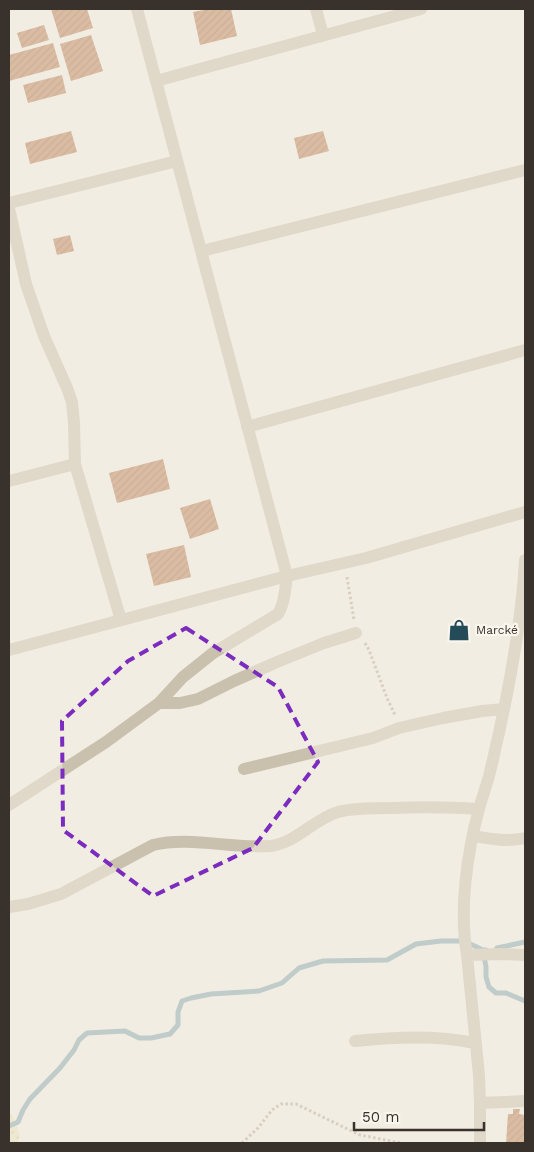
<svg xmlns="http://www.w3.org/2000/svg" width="534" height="1152" font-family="'Work Sans',sans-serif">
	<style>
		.sand { fill: url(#sand-dots) }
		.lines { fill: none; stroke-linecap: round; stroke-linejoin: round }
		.stream { stroke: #82a4ae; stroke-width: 5 }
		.building { fill: url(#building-hatch) }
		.path { stroke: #b6aa98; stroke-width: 3; stroke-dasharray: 2.5 2.5; stroke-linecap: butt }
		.minor { stroke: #cac0ae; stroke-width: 12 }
		.marked { fill: none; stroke: #7b2cbf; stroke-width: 4; stroke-dasharray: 10 6; stroke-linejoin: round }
		.labels { text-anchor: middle; stroke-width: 4.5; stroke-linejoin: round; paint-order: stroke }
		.poi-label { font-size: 12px; fill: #39322c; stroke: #faf6ee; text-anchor: start }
	</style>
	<defs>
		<pattern id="sand-dots" width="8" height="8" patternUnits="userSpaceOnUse" patternTransform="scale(1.25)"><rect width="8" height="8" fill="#eae2bb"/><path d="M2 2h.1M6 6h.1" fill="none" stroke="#c9c2a1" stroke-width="1.8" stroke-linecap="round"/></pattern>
		<pattern id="building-hatch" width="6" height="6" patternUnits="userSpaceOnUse" patternTransform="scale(1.25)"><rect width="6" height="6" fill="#be8054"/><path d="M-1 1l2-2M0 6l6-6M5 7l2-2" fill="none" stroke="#9b6946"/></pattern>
	</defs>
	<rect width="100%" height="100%" fill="#f2ede2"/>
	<path class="sand" d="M9,1114H12L20,1136L17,1143H9Z"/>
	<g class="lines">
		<path class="stream" d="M497,948L525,942
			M484,956L486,967V977L489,987L496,993H506L525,1001
			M9,1126L18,1122L23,1110L30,1099L60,1068L74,1050L79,1040L87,1033L125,1031L139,1038H151L170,1034L178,1025V1012L182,1001L191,998L211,994L259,991L282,983L299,968L323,961L387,960L416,944L441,941H464L483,950H486"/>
	</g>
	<path class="building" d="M51,9H87L93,28L60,38Z
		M209,9H231L237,36L200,45L193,12Z
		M44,25L49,40L22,48L17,33Z
		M91,35L103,71L71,81L60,44Z
		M53,43L60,67L9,81V55Z
		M62,75L66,93L28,103L23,85Z
		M71,131L77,152L30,164L25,143Z
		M323,131L329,151L299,159L294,138Z
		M70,235L74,251L57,255L53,239Z
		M163,459L170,489L117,503L109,473Z
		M210,499L219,529L190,539L180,508Z
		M184,545L191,577L154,586L146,554Z
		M513,1109H520L519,1114L525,1115V1143H506L508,1114H513Z"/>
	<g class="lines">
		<path class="path" d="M347,577L354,620
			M365,643L369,650L387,698L395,715
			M242,1143L258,1128L272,1110L281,1104H296L360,1135L401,1143"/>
		<path class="minor" d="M316,9L323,35
			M156,81L421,9
			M9,203L177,161
			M9,208L26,284L44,336L67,388L72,402L74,423L75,464L121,620
			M202,251L525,170
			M247,427L525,350
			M9,481L75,464
			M9,650L287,576L366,558L525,512
			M159,703H180L198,699L234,681L277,662L324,643L356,633
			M244,769L373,738L399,728L443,718L482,711L504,709
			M9,805L106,742L159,703L183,677L213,653L278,614C285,603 285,589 287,576C236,387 188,198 137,9
			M473,836C491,839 507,842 525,838
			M9,907L28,904L61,894L153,845C190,836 232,849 271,846C296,843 314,819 338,812C352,808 376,808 391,808C421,807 450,807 479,809
			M467,955L500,954L525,955
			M355,1041C396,1037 435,1035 475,1043
			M480,1103L525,1101
			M480,1143V1103L479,1075L467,955C459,910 467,853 479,809C482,798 486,787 489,776C506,706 521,632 525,560"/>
	</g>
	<path d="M0 0H534V1152H0ZM186,628L278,687L318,762L253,848L153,896L63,830L62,721L128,661Z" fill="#f2ede2" fill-opacity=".55" fill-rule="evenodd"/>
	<path class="marked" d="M186,628L278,687L318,762L253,848L153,896L63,830L62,721L128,661Z"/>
	<defs>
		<g id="shop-bare" transform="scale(1.725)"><path d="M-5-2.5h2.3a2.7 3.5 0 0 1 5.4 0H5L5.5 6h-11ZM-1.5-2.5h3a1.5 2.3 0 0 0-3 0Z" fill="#244c58" stroke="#faf6ee" stroke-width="2.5" paint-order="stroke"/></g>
	</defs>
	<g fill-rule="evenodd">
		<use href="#shop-bare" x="459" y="630"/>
	</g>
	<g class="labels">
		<g class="poi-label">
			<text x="476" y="634">Marcké</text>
		</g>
	</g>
	<rect width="534" height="1152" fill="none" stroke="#39322c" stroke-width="20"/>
	<path d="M354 1122v8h130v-8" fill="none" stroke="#39322c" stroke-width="2.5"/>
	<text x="362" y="1122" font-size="15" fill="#39322c" stroke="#faf6ee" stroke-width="4" paint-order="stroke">50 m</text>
</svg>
